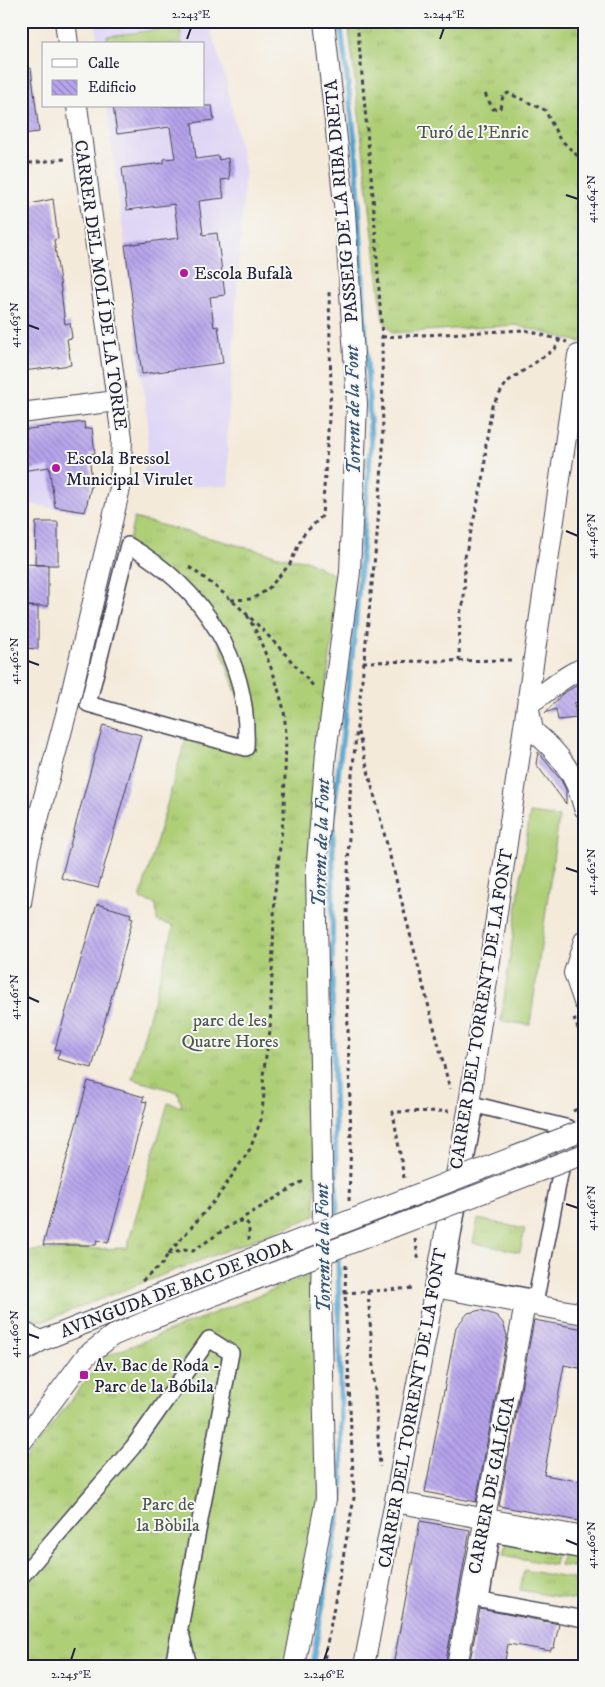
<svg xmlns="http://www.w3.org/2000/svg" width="605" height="1687" font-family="'IM FELL DW Pica',serif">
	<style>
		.built { fill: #dfd5f5 }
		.grass { fill: url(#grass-tufts); stroke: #687859 }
		.garden { fill: #afcf77; stroke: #687859 }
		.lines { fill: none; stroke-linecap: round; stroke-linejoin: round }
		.stream { stroke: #53a3cd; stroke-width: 5.5 }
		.building { fill: url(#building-back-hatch) }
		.pedestrian-casing { stroke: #424053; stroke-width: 18 }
		.minor-casing { stroke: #424053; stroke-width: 22 }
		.path { stroke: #424053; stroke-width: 3; stroke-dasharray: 4 4; stroke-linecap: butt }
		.pedestrian { stroke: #fff; stroke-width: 15 }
		.minor { stroke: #fff; stroke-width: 20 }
		.minor-bridge-casing { stroke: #424053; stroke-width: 22; stroke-linecap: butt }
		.minor-bridge { stroke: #fff; stroke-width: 20 }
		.ticks { fill: none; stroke: #22223b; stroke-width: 2 }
		.poi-dot { fill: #b5179e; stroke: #f6f6f2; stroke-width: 2 }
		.labels { text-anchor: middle; stroke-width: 4; stroke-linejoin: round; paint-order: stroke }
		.park-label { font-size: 18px; fill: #4c564d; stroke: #f6f6f2 }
		.street-label { font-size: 18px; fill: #22223b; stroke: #f6f6f2 }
		.poi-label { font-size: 18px; fill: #22223b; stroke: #f6f6f2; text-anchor: start }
		.water-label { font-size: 19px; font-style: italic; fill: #365675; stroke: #f6f6f2 }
		.neatline { fill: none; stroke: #22223b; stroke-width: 2 }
		.ticks-label { font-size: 12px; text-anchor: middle; fill: #22223b }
	</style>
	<defs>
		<pattern id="grass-tufts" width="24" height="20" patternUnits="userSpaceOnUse" patternTransform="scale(1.25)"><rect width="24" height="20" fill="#afcf77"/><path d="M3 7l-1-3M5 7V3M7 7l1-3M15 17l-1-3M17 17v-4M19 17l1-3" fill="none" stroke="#96b168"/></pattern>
		<pattern id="building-back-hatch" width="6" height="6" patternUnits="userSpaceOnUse" patternTransform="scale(1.25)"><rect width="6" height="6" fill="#b6a3ec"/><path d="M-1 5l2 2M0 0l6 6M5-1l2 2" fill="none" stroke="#9484c0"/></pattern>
	</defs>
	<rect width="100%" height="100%" fill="#f6f6f2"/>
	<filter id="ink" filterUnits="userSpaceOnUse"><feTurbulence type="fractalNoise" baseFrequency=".02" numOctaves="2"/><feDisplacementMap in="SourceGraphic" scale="10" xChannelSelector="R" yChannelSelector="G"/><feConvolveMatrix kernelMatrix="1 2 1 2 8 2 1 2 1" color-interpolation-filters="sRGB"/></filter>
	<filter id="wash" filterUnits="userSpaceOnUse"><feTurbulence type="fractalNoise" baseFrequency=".0096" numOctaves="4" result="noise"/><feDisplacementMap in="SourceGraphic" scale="20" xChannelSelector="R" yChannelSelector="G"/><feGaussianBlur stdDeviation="1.12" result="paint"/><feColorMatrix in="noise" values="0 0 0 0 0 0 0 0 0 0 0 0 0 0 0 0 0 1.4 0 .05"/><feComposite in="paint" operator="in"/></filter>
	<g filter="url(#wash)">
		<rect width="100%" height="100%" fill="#f4eada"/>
		<path class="built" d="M95,21H208L226,80L245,172L227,438L229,486L141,487L147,456L148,423L107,106H204V44H98Z
			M84,422L85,429L92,428L95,453L89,454L92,482L85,512L21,503V430Z"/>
		<path class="grass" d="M348,21H584V340L580,342L515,325L393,333L383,320Z
			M134,518L287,558L306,560L340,578L317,759L315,1216L44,1321C38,1320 30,1319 26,1314C16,1303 22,1266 23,1251L127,1248L168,1103L182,1107L178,1092L132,1079L174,926L157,921L156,904L140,899L188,731L246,748V721L211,620L128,545Z
			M478,1219L525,1229L520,1252L473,1243Z
			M314,1273L320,1488L289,1666H21V1465L104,1357Z
			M507,1539L557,1549L554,1565L504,1555Z
			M563,1550L584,1553V1569L560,1565Z
			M524,1570L584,1581L581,1601L520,1590Z"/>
		<path class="garden" d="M180,27L182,44H108L107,36Z
			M530,813L559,817L530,1025L501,1021Z"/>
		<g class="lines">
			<path class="stream" d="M337,1221L332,995L333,818L354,638L371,444L356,149L340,21
				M312,1666L342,1494L338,1252"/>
		</g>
		<g id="blocks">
			<path class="building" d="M21,68H31L39,132L21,134Z
				M113,106H212L214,120L192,123L196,159L218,156L219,160L228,158L230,179L221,180L224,198L199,201L203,235L217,233L225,295L210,297L214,327L218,326L223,363L142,374L125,245L179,238L174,204L127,210L122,168L164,163V159L175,158L170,127L117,134Z
				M53,199L58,239L54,240L60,282L65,324L70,323L72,338L67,339L71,365L23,371L21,206Z
				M84,422L85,429L92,428L95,453L89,454L92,482L85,512L55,507L49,467L21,471V430Z
				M36,522H58V565H35Z
				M25,564L48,565V606H25Z
				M21,606L38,607V649L21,648Z
				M584,681V700L574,703L577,718L558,720L556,709L545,713L562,694Z
				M103,725L141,735L98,888L61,878Z
				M538,752L561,780L566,790V804L536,764Z
				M97,904L131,914L130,917L133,918L92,1068L57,1059L60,1050L55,1049Z
				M88,1081L144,1097L142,1101L147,1102L108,1243L97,1240L96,1245H43Z
				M481,1310L497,1316L503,1323L507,1336L476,1502L425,1492L456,1327L468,1313Z
				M534,1320L584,1329V1369L564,1365L544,1475L584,1482V1522L499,1506Z
				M420,1521L470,1530L445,1666H393Z
				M480,1609L559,1624L554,1648H551V1651L508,1644L504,1666H469Z"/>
		</g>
	</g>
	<g filter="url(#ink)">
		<use href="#blocks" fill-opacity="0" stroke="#424053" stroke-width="1"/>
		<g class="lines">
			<g class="pedestrian-casing">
				<path id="pedestrian" d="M128,545C203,588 250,660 246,748L88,704Z
					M476,1105L569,1128L536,1298L445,1280Z
					M584,1551L492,1534L481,1600L584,1619
					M21,1577L133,1447L209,1339L231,1353L173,1666
					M182,1637L189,1666"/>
			</g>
			<g class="minor-casing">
				<path id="minor" d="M65,21L68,44
					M21,413L116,401
					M584,668C563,675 547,693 528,704L533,731C559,752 576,775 584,808
					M21,903L28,857L68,707L120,488L122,438L77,106
					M584,941L574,973L584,1002
					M434,1287L584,1314
					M21,1331L41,1341
					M21,1353L41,1341L144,1300
					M21,1443L86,1356L112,1336L147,1321
					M395,1502L584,1537
					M294,1666L326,1499L321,1293L323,1208L316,873L326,753L350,572L357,404L345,213L324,21
					M364,1666L468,1111L578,355L584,354
					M457,1666L525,1304"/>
			</g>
			<path class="path" d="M485,94L493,109L500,108L503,96L508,93L545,110L559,138L584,162
				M21,164L65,159
				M382,337L525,330L567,342
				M189,567C239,601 276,643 315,688
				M231,600L252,599L267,590L290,564L303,535L322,516L331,390L329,292
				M459,661L460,613L464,601L465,557L484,475L486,443L492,406L507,382L555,349L560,339
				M363,662L515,660
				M358,732L450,1089
				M574,1018L584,1045
				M573,1111L584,1106
				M404,1178L393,1112L449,1111
				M349,1201L351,1139L346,957L350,794L377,536L383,451L382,337L373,196L357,21
				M238,1221L305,1180
				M415,1239L419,1262
				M168,1254L185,1250L193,1251L237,1221L246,1222L249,1225V1240
				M142,1281L162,1264L168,1254L217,1198L250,1149L261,1120L264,1094L263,1075L270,1031L275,891L284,811L286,734L284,710L275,678L258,635L246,613
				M368,1291L380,1467
				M344,1293L415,1288
				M323,1666L354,1498L345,1293L346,1264"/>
			<use href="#pedestrian" class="pedestrian"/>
			<use href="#minor" class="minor"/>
			<g class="minor-bridge-casing">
				<path id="minor-bridge" d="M144,1300L578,1132
					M147,1321L584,1154"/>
			</g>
			<use href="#minor-bridge" class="minor-bridge"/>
		</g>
	</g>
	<path class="ticks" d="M187,39L191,28M440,39L444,28M566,195L578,199M28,325L39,329M566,531L578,536M28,661L39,665M566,868L578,872M28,997L39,1002M566,1204L578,1208M28,1334L39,1338M566,1540L578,1545M71,1660L75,1648M324,1660L328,1648"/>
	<g class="poi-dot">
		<circle cx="184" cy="273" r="5"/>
		<circle cx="56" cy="468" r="5"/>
		<rect x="79" y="1370" width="10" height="10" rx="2.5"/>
	</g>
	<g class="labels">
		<g class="park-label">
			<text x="473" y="138">Turó de l'Enric</text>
			<text x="230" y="1026">parc de les<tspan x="230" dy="21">Quatre Hores</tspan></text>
			<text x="168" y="1510">Parc de<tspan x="168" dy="21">la Bòbila</tspan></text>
		</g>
		<g class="street-label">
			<text transform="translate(341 201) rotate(-95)" y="6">PASSEIG DE LA RIBA DRETA</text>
			<text transform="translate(101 285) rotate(82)" y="6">CARRER DEL MOLÍ DE LA TORRE</text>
			<text transform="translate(481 1009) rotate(-81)" y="6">CARRER DEL TORRENT DE LA FONT</text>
			<text transform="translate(176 1288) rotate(-21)" y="6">AVINGUDA DE BAC DE RODA</text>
			<text transform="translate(412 1408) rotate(-80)" y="6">CARRER DEL TORRENT DE LA FONT</text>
			<text transform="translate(491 1485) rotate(-79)" y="6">CARRER DE GALÍCIA</text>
		</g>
		<g class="poi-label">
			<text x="194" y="279">Escola Bufalà</text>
			<text x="66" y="464">Escola Bressol<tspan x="66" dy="21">Municipal Virulet</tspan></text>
			<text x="94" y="1371">Av. Bac de Roda -<tspan x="94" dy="21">Parc de la Bóbila</tspan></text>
		</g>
		<g class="water-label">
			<text transform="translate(352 410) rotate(-91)" y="7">Torrent de la Font</text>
			<text transform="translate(320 843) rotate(-88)" y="7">Torrent de la Font</text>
			<text transform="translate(322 1248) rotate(-91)" y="7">Torrent de la Font</text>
		</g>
	</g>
	<rect width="605" height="1687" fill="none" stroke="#f6f6f2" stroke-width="55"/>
	<rect x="42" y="42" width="162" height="65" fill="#f6f6f2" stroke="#a1a1a9"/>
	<rect x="52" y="59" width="25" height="8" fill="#ffffff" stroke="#a1a1a9"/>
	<text x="88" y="68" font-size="15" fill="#22223b">Calle</text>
	<rect x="52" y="80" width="25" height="15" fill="url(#building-back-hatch)" stroke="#a1a1a9"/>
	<text x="88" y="92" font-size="15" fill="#22223b">Edificio</text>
	<rect x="28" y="28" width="550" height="1632" class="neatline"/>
	<g class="ticks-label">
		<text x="191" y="18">2.243°E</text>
		<text x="444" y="18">2.244°E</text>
		<text transform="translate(591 199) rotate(-90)" y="4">41.464°N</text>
		<text transform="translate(14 325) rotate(-90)" y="4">41.463°N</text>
		<text transform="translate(591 536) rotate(-90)" y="4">41.463°N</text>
		<text transform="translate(14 661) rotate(-90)" y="4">41.462°N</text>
		<text transform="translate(591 872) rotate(-90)" y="4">41.462°N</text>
		<text transform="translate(14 997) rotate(-90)" y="4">41.461°N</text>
		<text transform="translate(591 1208) rotate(-90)" y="4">41.461°N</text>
		<text transform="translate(14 1334) rotate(-90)" y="4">41.460°N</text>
		<text transform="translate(591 1545) rotate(-90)" y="4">41.460°N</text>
		<text x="71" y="1678">2.245°E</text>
		<text x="324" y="1678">2.246°E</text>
	</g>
</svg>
